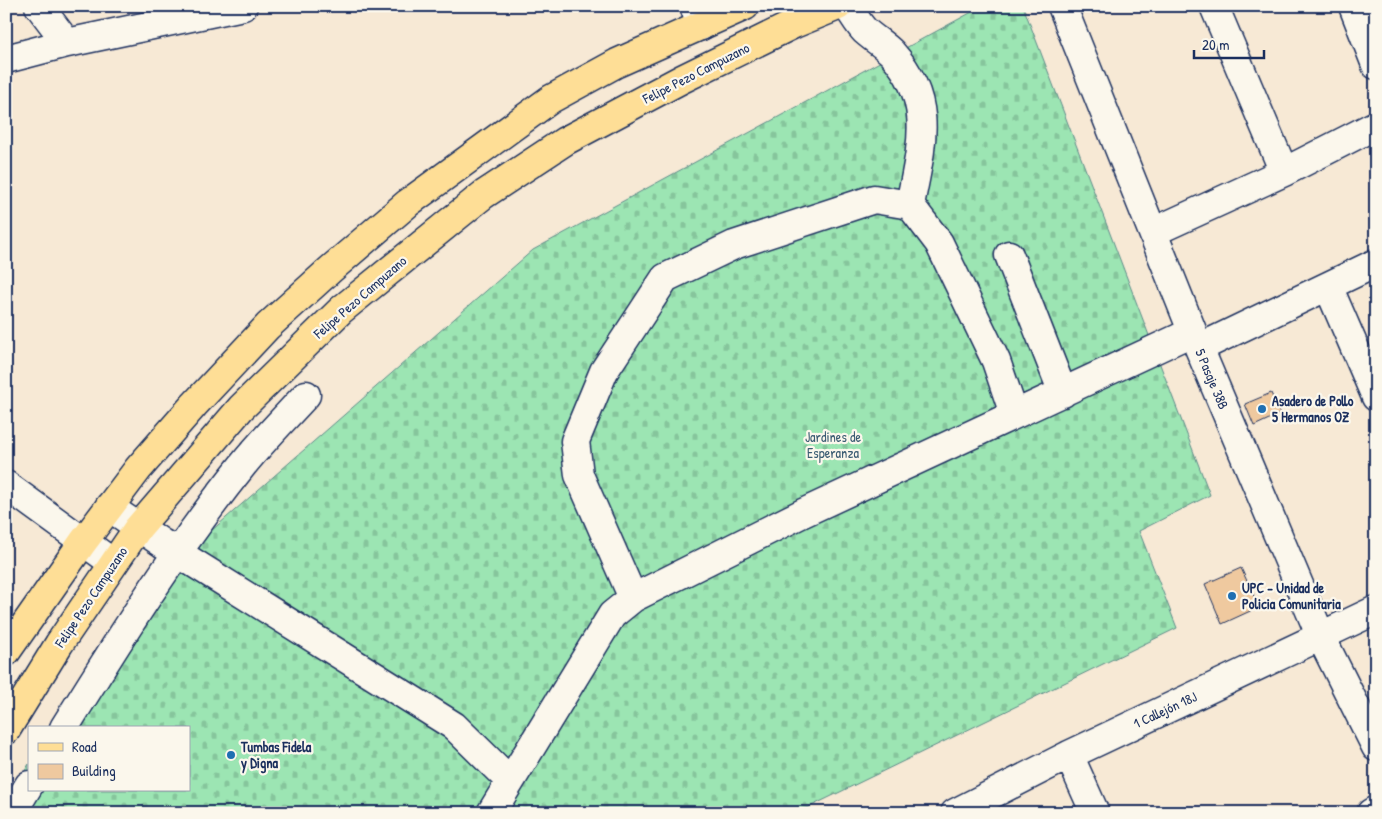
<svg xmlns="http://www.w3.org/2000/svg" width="1382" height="819" font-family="'Patrick Hand',sans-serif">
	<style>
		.cemetery { fill: url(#cemetery-stones); stroke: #5c8a88 }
		.building { fill: #efc99f; stroke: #1b2f5e }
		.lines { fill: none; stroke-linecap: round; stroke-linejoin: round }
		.minor-casing { stroke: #1b2f5e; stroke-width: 31 }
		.major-casing { stroke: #1b2f5e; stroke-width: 31 }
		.minor { stroke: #fbf7ec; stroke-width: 28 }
		.major { stroke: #fede96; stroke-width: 28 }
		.poi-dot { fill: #1f6fb2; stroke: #fbf7ec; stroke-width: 2 }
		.labels { text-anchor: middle; stroke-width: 4.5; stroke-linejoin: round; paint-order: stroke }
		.street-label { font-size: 14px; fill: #1b2f5e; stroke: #fbf7ec }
		.poi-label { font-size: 14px; font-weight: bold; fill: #1b2f5e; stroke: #fbf7ec; text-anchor: start }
		.park-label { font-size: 14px; fill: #3b5c73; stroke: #fbf7ec }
	</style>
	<defs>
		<pattern id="cemetery-stones" width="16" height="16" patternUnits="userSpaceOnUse" patternTransform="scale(1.25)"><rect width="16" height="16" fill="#9ce5b3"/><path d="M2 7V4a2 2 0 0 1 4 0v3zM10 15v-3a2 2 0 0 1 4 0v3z" fill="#86c59c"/></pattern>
	</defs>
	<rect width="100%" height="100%" fill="#f7e9d5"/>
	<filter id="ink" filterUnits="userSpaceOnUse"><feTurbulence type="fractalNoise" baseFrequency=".02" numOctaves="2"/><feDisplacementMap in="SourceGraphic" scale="10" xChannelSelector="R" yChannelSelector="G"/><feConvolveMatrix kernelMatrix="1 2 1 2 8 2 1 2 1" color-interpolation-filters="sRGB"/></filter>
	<g filter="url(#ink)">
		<path class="cemetery" d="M983,6H1023L1210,495L1139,531L1177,628L797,813H6V802L29,764V790H189V728H51L124,607L533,250Z"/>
		<path class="building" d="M1271,393L1280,414L1254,426L1245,404Z
			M1241,568L1259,607L1222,624L1205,584Z"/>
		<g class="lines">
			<g class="minor-casing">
				<path id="minor" d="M39,6L67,43
					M694,6L701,26
					M847,6C853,14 858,24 865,31C874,39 884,45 892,53C936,102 921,147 910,205
					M1062,6L1199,348L1321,637L1376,747
					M1214,6L1284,172
					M1353,6L1376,65
					M6,59L67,43L243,6
					M1153,232L1284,172L1376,125
					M1009,255L1063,393
					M1328,286L1376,397
					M1199,348L1376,263
					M6,485L113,563
					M109,507L162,543L454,726L510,781
					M633,598L579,475L575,441L604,371L665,278L734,245L874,199L910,205L939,243L996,361L1014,414
					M64,728C120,638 176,548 242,466C262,441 285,418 306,395
					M1069,755L1095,813
					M12,813L29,785
					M491,813L612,615L633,598L803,513L1192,332
					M955,813L1069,755L1376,610
					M1371,813L1376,810"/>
			</g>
			<g class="major-casing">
				<path id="major" d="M6,652L83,542L138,469L194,405L268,326L331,269L408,203L551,99L617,63L745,6
					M6,730L59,644L138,528L241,408L341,310L483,195L565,141L682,79L794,24L838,6"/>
			</g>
			<use href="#minor" class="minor"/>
			<use href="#major" class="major"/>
		</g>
	</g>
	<g class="poi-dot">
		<circle cx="1262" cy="409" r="5"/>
		<circle cx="1232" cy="596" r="5"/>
		<circle cx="231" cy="755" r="5"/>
	</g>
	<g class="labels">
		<g class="street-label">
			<text transform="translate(696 73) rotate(-27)" y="5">Felipe Pezo Campuzano</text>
			<text transform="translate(360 297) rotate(-41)" y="5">Felipe Pezo Campuzano</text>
			<text transform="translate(1212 379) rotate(67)" y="5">5 Pasaje 38B</text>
			<text transform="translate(91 597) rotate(-56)" y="5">Felipe Pezo Campuzano</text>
			<text transform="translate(1165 710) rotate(-25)" y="5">1 Callejón 18J</text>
		</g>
		<g class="poi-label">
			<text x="1272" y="406">Asadero de Pollo<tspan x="1272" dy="16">5 Hermanos OZ</tspan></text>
			<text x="1242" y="593">UPC - Unidad de<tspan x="1242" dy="16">Policia Comunitaria</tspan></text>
			<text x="241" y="752">Tumbas Fidela<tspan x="241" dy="16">y Digna</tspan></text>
		</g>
		<g class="park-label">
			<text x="833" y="442">Jardines de<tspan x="833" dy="16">Esperanza</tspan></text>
		</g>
	</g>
	<rect width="1382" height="819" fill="none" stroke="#fbf7ec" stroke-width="25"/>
	<rect x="12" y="12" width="1357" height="794" fill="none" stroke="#1b2f5e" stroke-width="2" filter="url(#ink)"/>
	<rect x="28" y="726" width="162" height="65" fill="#fbf7ec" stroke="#a1a7b3"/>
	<rect x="38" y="743" width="25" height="8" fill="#fede96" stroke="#a1a7b3"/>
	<text x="72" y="752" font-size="15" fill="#1b2f5e">Road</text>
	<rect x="38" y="764" width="25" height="15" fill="#efc99f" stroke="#a1a7b3"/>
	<text x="72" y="776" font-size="15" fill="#1b2f5e">Building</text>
	<path d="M1194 50v8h70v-8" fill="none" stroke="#1b2f5e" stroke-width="2.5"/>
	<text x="1202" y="50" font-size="15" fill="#1b2f5e" stroke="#fbf7ec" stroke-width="4" paint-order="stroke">20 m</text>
</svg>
